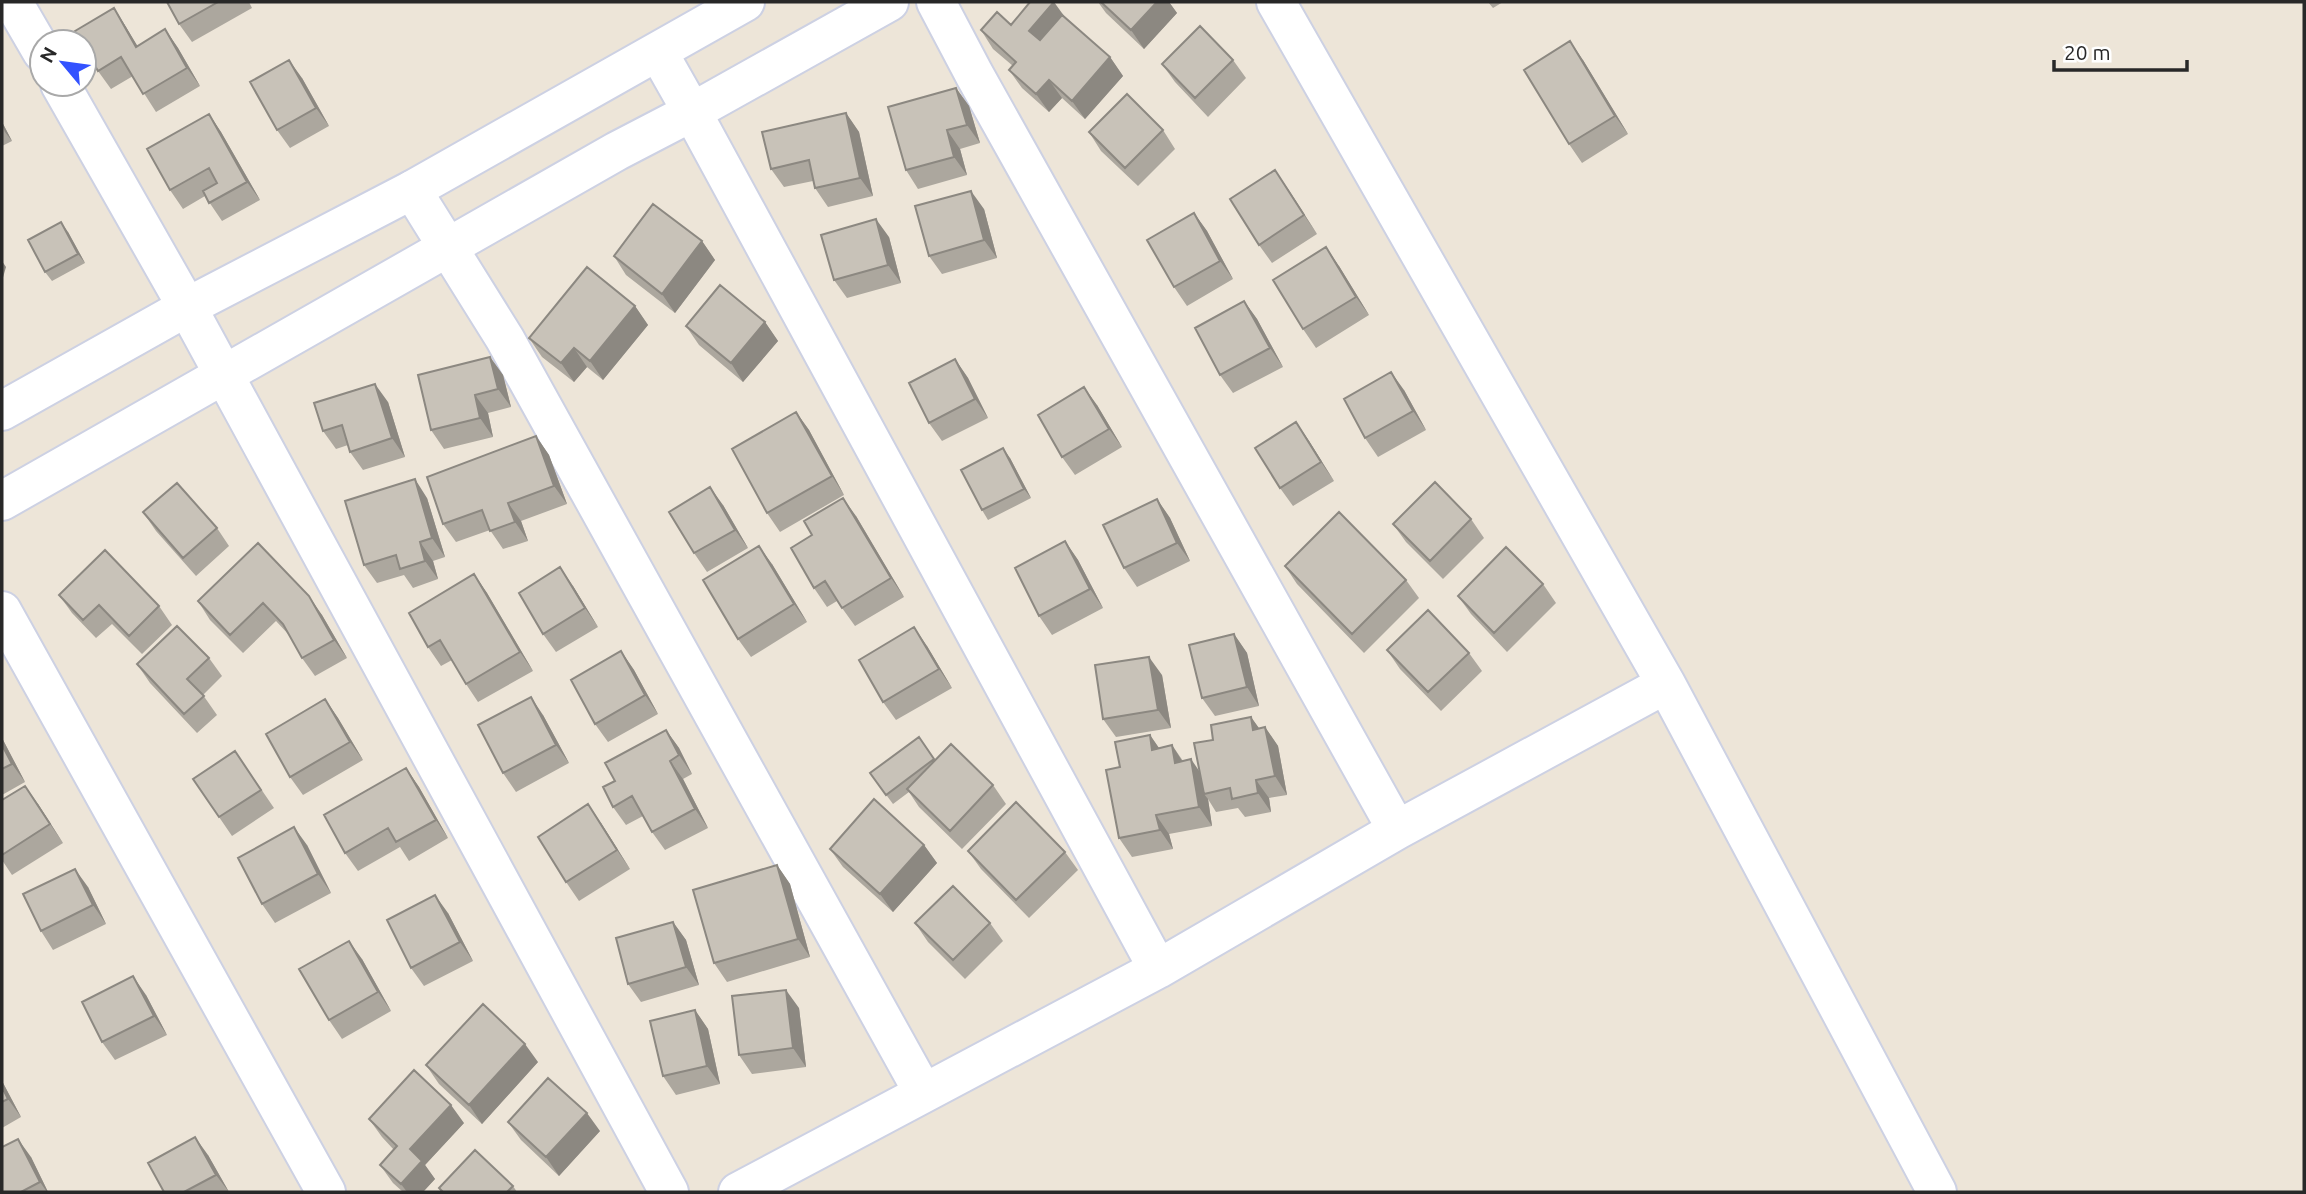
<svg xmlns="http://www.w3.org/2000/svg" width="2306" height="1194" font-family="Ubuntu,sans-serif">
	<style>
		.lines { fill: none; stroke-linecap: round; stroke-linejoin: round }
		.minor-casing { stroke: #cdd1e3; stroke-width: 42 }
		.tertiary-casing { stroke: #cdd1e3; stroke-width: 42 }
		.minor { stroke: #fff; stroke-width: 38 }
		.tertiary { stroke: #fff; stroke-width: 38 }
		.wall { fill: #aca79e }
		.shaded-wall { fill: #8c8881 }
		.building { fill: #c8c2b8; stroke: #8c8881; stroke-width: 2 }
	</style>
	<rect width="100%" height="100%" fill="#ede5d8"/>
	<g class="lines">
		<g class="minor-casing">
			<path id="minor" d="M13,2L42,52
				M936,2L974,74L1397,830
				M1276,2L1666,684L1937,1192
				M658,52L692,112L1158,969
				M60,84L187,307L669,1192
				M412,190L505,339L923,1092
				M2,611L326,1192
				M738,1192L1158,969L1397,830L1666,684"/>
		</g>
		<g class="tertiary-casing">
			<path id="tertiary" d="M2,411L187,307L412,190L745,2
				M2,501L617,151L692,112L889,2"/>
		</g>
		<use href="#minor" class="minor"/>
		<use href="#tertiary" class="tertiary"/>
	</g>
	<path class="wall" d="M167,2H249L252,8L192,42L179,24Z
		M1098,2H1169L1177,13L1144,49L1106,13Z
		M1488,2H1503L1493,8Z
		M114,8L126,27L137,46L165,29L178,48L200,86L156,112L133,76L111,89L98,71Z
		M1066,19L1110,57L1123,76L1085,119L1062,98L1049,112L1022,88L1009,70L1013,66L993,49L981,30L1011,25Z
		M1233,60L1246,78L1208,117L1175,82L1162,64Z
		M1583,60L1628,134L1582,163L1569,144Z
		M302,78L329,126L290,148L277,130Z
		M956,88L969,106L980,143L960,149L967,175L918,189L906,170Z
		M846,113L859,132L873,196L828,207L815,188L813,181L784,187L771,169Z
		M209,114L221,132L260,200L222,221L205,196L183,209L170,190Z
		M2,122L12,141L2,146Z
		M1163,130L1175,149L1138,186L1101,151L1089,132Z
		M1288,189L1317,234L1272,263L1259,245Z
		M984,209L997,258L942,274L929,256Z
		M1194,213L1207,231L1233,279L1187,306L1174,287Z
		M68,232L85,263L52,281L45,272Z
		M889,237L901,283L847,298L834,280Z
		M702,241L715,260L675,313L626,275L614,256Z
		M1339,266L1369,315L1316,348L1303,329Z
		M1244,301L1257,319L1283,367L1233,393L1220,375Z
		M635,306L648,325L603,380L587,367L574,382L542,357L529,338Z
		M765,322L778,341L743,382L699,345L686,326Z
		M490,357L503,375L511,407L488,413L493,437L444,449L431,430Z
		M955,359L968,378L988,418L942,441L929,423Z
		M1404,390L1426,430L1378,457L1365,438Z
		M388,402L405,457L363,470L350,452L348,445L336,449L323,431Z
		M1097,405L1122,447L1075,475L1062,457Z
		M796,412L809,430L844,495L780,532L767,513Z
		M1296,422L1309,441L1334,481L1293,506L1280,488Z
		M536,436L549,455L567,504L521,521L528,541L503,549L490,530L456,542L443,524Z
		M1010,458L1031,498L988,520L982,510Z
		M427,498L445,557L433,561L438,579L413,588L404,575L377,583L364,565Z
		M1157,499L1170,518L1190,561L1137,587L1124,568Z
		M723,505L748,548L707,572L694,553Z
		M143,512L217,528L229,546L196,576L156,531Z
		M856,516L904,597L855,626L837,601L827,607L814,588Z
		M1471,519L1484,538L1443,579L1406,542L1393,524Z
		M1065,541L1078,560L1103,608L1052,635L1039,616Z
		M258,543L322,615L347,658L315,676L302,658L290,636L276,621L243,653L210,620L198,601Z
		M772,564L807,622L751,657L738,639Z
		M1285,566L1406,580L1419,598L1364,653L1297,584Z
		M474,574L487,593L533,671L478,702L466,684L452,660L441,666L428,647Z
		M1543,584L1556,603L1507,652L1471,614L1458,596Z
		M573,586L598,627L556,652L543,634Z
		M59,595L159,606L172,625L142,654L112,624L96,638L72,613Z
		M1234,634L1247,653L1259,706L1215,716L1202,698Z
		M927,646L952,688L896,720L883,702Z
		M1387,650L1469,653L1482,671L1441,711L1400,669Z
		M621,651L634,670L658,714L608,742L595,724Z
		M209,658L222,676L203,695L217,715L197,733L150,683L137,664Z
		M1162,675L1171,728L1116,737L1103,719Z
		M325,699L338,718L363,760L303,795L290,777Z
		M543,715L569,763L516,792L503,773Z
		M1251,717L1259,729L1265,727L1278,746L1287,795L1269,798L1271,812L1245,817L1238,808L1216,812L1208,799L1212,826L1169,834L1173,849L1132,857L1119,838L1120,767L1150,735L1159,748L1172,745L1183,761L1199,772L1213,740Z
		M666,730L679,748L692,774L683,779L708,828L665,850L652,832L643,816L626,825L613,807L615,781Z
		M919,737L935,760L993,785L1006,804L962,849L919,807L909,792L893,804L870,773Z
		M2,738L25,782L2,795Z
		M235,751L274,808L232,836L219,817Z
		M406,768L419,787L448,838L409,861L400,847L358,871L345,853Z
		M2,800L38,804L63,843L12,875L2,860Z
		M601,823L630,869L579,901L566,882Z
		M307,845L331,893L275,923L262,904Z
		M924,845L937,863L893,912L843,867L830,849Z
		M968,851L1065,852L1078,870L1029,918L981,869Z
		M777,865L790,884L810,957L727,982L714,963Z
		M88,887L106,924L53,950L41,931Z
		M448,913L473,961L424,986L411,968Z
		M673,922L686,940L699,985L641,1002L628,984Z
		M915,923H990L1003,941L965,979L928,942Z
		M362,959L391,1011L342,1039L329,1020Z
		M146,995L167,1035L115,1060L102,1042Z
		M799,1008L806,1067L752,1074L739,1055Z
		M695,1010L708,1029L720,1084L676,1095L663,1076Z
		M538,1062L482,1124L439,1084L426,1065Z
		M2,1081L21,1117L2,1128Z
		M369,1119L464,1123L425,1165L435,1179L423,1192H403L393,1183L380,1165L394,1150L382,1137Z
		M508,1122L600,1131L559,1176L521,1140Z
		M208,1155L229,1192H164Z
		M31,1157L48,1192H2Z
		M513,1186L517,1192H441L439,1188Z"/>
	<path class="shaded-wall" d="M1054,2L1067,20L1042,49L1029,31Z
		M1157,2H1169L1177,13L1144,49L1131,30Z
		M114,8L126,27L149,65L136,47Z
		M165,29L178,48L200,86L187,68Z
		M1570,41L1583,60L1628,134L1615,116Z
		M1110,57L1123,76L1085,119L1072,101Z
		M289,60L302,78L329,126L316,108Z
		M1049,80L1062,98L1049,112L1036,94Z
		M956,88L969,106L980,143L967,125Z
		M846,113L859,132L873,196L860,178Z
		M209,114L221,132L260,200L247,182Z
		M2,122L12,141L5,132L2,125Z
		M947,130L960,149L967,175L954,157Z
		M1275,170L1288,189L1317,234L1304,215Z
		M971,191L984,209L997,258L984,240Z
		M1194,213L1207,231L1233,279L1220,261Z
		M876,219L889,237L901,283L888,265Z
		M61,222L68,232L85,263L78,254Z
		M702,241L715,260L675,313L662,294Z
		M1326,247L1339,266L1369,315L1356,297Z
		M2,261L6,267L2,281Z
		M1244,301L1257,319L1283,367L1270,348Z
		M635,306L648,325L603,380L590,361Z
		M765,322L778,341L743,382L731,363Z
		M574,348L587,367L574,382L561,363Z
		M490,357L503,375L511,407L498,389Z
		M955,359L968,378L988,418L975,399Z
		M1391,372L1404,390L1426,430L1413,411Z
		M375,384L388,402L405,457L392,438Z
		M1084,387L1097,405L1122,447L1109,429Z
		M475,395L488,413L493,437L480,418Z
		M796,412L809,430L844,495L832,476Z
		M1296,422L1309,441L1334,481L1321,462Z
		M536,436L549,455L567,504L554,486Z
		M1003,448L1010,458L1031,498L1024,489Z
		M415,479L427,498L445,557L432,538Z
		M710,487L723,505L748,548L735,530Z
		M843,498L856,516L904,597L891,578Z
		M1157,499L1170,518L1190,561L1177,543Z
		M508,503L521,521L528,541L515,522Z
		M1065,541L1078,560L1103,608L1090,589Z
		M420,542L433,561L438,579L425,561Z
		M759,546L772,564L807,622L794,604Z
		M560,567L573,586L598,627L585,608Z
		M474,574L487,593L533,671L520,652Z
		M309,596L322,615L347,658L334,640Z
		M914,627L927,646L952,688L939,669Z
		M1234,634L1247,653L1259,706L1247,687Z
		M621,651L634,670L658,714L645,695Z
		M1149,657L1162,675L1171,728L1158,710Z
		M531,697L543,715L569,763L556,745Z
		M325,699L338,718L363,760L350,742Z
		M1251,717L1264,735L1253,730Z
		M1265,727L1278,746L1287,795L1275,776Z
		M666,730L679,748L692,774L679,755Z
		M1150,735L1163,754L1152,750Z
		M2,738L25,782L12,764L2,745Z
		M1172,745L1184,764L1175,763Z
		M1191,759L1204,778V794L1208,799L1212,826L1199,807Z
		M670,761L683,779L708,828L695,809Z
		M406,768L419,787L448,838L436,820Z
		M1256,780L1269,798L1271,812L1258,793Z
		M25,786L38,804L63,843L50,824Z
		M588,804L601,823L630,869L617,850Z
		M1156,815L1169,834L1173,849L1160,830Z
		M294,827L307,845L331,893L318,874Z
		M924,845L937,863L893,912L880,894Z
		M777,865L790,884L810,957L798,939Z
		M75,869L88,887L106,924L93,905Z
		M435,895L448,913L473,961L460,942Z
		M673,922L686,940L699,985L686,967Z
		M349,941L362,959L391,1011L378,992Z
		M133,976L146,995L167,1035L154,1016Z
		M786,990L799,1008L806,1067L793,1048Z
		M695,1010L708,1029L720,1084L707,1066Z
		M525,1044L538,1062L482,1124L469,1105Z
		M2,1081L21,1117L8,1099L2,1087Z
		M451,1105L464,1123L425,1165L435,1179L423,1192H407L401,1184L410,1149Z
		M587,1113L600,1131L559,1176L546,1157Z
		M195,1137L208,1155L229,1192L216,1175Z
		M18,1139L31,1157L48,1192H47L40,1182Z"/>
	<path class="building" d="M167,2H218L179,24Z
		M1030,2H1054L1029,31L1040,40L1062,15L1110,57L1072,101L1049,80L1036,94L1009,70L1016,62L981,30L997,12L1011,25Z
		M1101,2H1157L1131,30Z
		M114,8L136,47L165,29L187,68L143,94L121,57L98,71L84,47V42H81L75,31Z
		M1200,26L1233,60L1195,98L1162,64Z
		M1570,41L1615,116L1569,144L1524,70Z
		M289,60L316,108L277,130L250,82Z
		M956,88L967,125L947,130L954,157L906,170L888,107Z
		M1127,94L1163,130L1125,168L1089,132Z
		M846,113L860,178L815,188L809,160L771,169L762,132Z
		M209,114L247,182L209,203L203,191L217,183L209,168L170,190L147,149Z
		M1275,170L1304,215L1259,245L1230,199Z
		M971,191L984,240L929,256L915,206Z
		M653,204L702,241L662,294L614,256Z
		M1194,213L1220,261L1174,287L1147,240Z
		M876,219L888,265L834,280L821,235Z
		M61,222L78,254L45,272L28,240Z
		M1326,247L1356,297L1303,329L1273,280Z
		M587,267L635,306L590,361L574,348L561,363L529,338Z
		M720,285L765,322L731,363L686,326Z
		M1244,301L1270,348L1220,375L1195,328Z
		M490,357L498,389L475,395L480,418L431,430L418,375Z
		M955,359L975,399L929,423L909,383Z
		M1391,372L1413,411L1365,438L1344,399Z
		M375,384L392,438L350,452L342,425L323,431L314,403Z
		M1084,387L1109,429L1062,457L1038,415Z
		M796,412L832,476L767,513L732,449Z
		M1296,422L1321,462L1280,488L1255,448Z
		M536,436L554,486L508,503L515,522L490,531L482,510L443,524L427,477Z
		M1003,448L1024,489L982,510L961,470Z
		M415,479L432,538L420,542L425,561L400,569L396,555L364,565L345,501Z
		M1435,482L1471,519L1430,561L1393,524Z
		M177,483L217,528L183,558L143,512Z
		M710,487L735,530L694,553L669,512Z
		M843,498L891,578L842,608L825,581L814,588L791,548L812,535L804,521Z
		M1157,499L1177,543L1124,568L1103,525Z
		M1339,512L1406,580L1352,634L1285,566Z
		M1065,541L1090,589L1039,616L1015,568Z
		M258,543L309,596L334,640L302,658L283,624L263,603L230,635L198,601Z
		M759,546L794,604L738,639L703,580Z
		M1506,547L1543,584L1494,633L1458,596Z
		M105,550L159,606L129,636L99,605L83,620L59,595Z
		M560,567L585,608L543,634L519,593Z
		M474,574L520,652L466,684L440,640L428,647L409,613Z
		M1428,610L1469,653L1428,692L1387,650Z
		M177,626L209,658L187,679L204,696L184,714L137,664Z
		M914,627L939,669L883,702L859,660Z
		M1234,634L1247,687L1202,698L1189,645Z
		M621,651L645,695L595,724L571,680Z
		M1149,657L1158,710L1103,719L1095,665Z
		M531,697L556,745L503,773L478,725Z
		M325,699L350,742L290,777L266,734Z
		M1251,717L1253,730L1265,727L1275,776L1256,780L1258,793L1232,799L1230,788L1204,794L1194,743L1213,740L1211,725Z
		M666,730L679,755L670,761L695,809L652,832L632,796L613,807L603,787L615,781L605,763Z
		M1150,735L1152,750L1172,745L1175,763L1191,759L1199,807L1156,815L1160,830L1119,838L1106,770L1120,767L1115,742Z
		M919,737L934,759L886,795L870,773Z
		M951,744L993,785L950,831L907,789Z
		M2,745L12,764L2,769Z
		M235,751L261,790L219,817L193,779Z
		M406,768L436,820L396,842L388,828L345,853L324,815Z
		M25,786L50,824L2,855V800Z
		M874,799L924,845L880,894L830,849Z
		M1016,802L1065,852L1016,900L968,851Z
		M588,804L617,850L566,882L538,837Z
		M294,827L318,874L262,904L238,858Z
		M777,865L798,939L714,963L693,890Z
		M75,869L93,905L41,931L23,894Z
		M953,886L990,923L953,960L915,923Z
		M435,895L460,942L411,968L387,920Z
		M673,922L686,967L628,984L616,938Z
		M349,941L378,992L329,1020L299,969Z
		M133,976L154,1016L102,1042L82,1002Z
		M786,990L793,1048L739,1055L732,996Z
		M483,1004L525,1044L469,1105L426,1065Z
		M695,1010L707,1066L663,1076L650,1021Z
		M414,1070L451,1105L410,1149L422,1161L401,1184L380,1165L397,1146L369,1119Z
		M548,1078L587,1113L546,1157L508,1122Z
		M2,1087L8,1099L2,1102Z
		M195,1137L216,1175L184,1192H164L148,1163Z
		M18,1139L40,1182L21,1192H2V1147Z
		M475,1150L513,1186L507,1192H443L439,1188Z"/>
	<rect width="2306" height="1194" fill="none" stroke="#282828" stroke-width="7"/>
	<g transform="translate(63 63) rotate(299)"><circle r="33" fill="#ffffff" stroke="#a9a9a9" stroke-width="2"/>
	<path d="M0-5L12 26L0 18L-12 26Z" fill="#3352ff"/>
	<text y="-10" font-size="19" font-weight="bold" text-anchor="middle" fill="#282828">N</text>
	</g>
	<path d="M2054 60v10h133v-10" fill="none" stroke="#282828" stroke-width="3.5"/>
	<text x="2064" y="60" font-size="21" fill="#282828" stroke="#ffffff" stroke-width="5" paint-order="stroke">20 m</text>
</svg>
